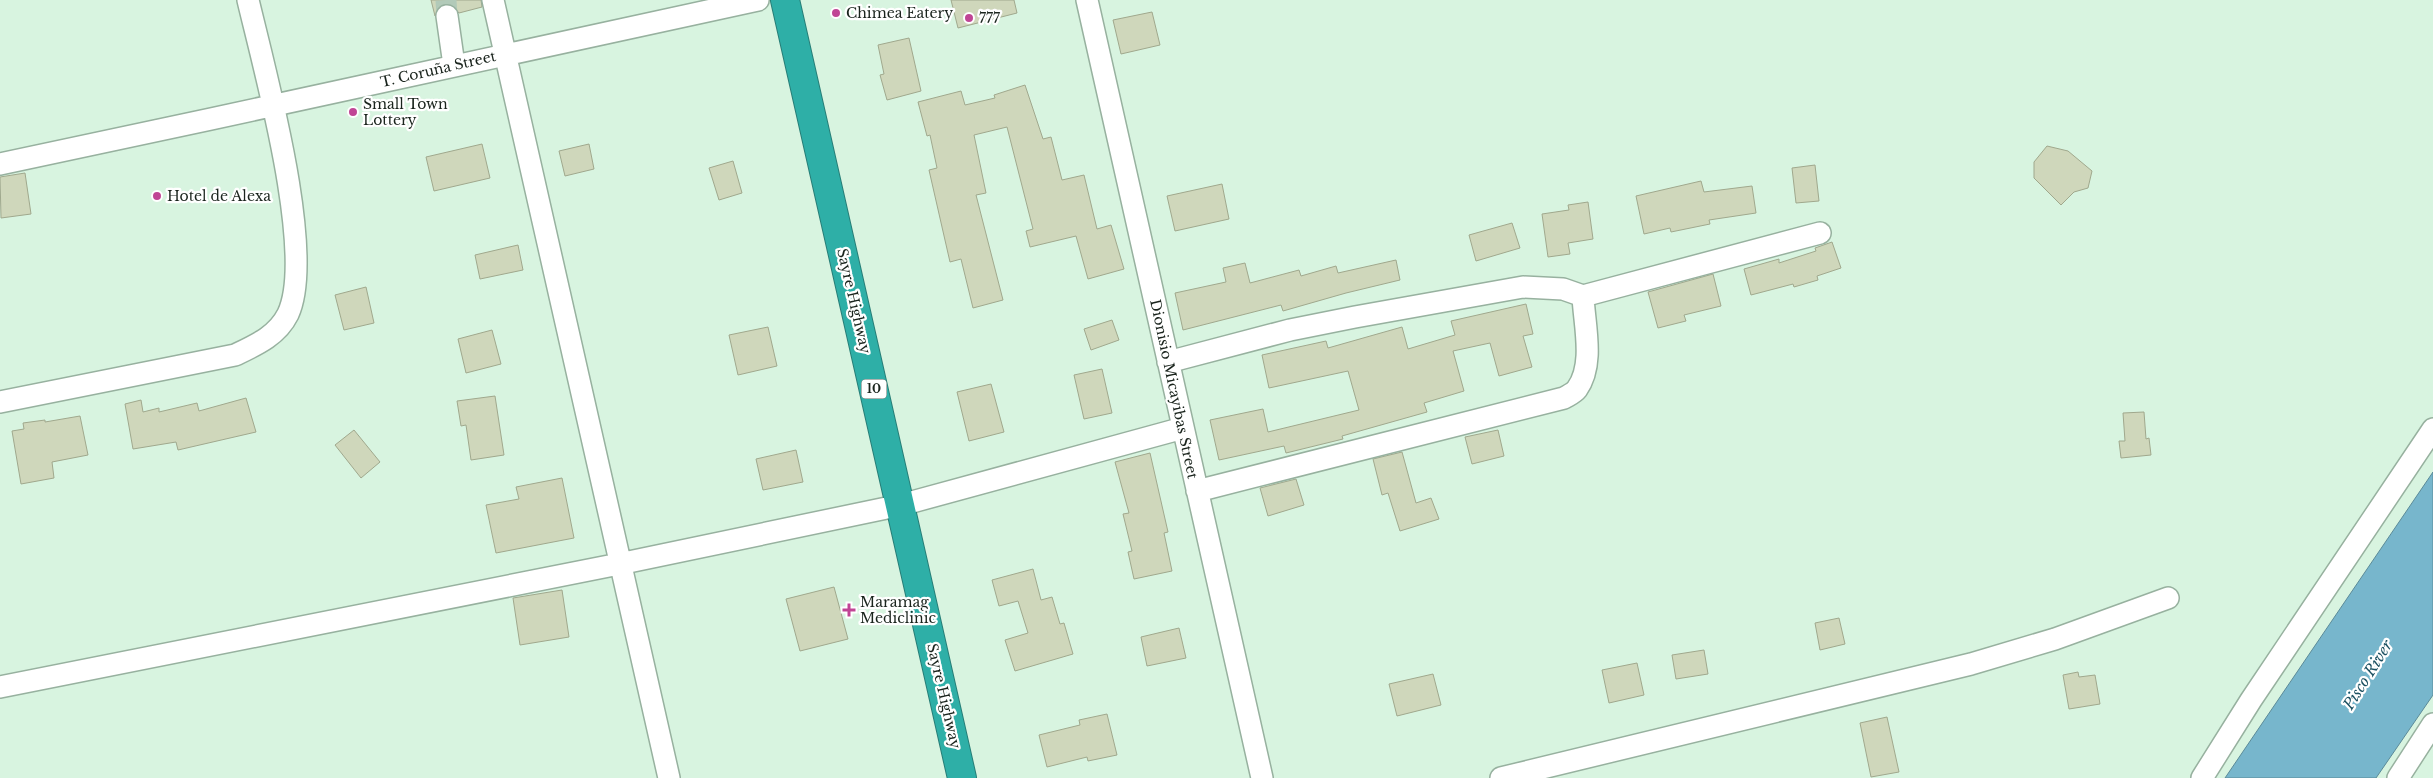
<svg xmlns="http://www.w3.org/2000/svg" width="2433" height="778" font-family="'Libre Baskerville',serif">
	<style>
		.water { fill: #77b6cc; stroke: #5b8a98 }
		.building { fill: #cfd7bb; stroke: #a0a88d }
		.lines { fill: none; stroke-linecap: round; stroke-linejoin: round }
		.minor-tunnel { stroke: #b2cab9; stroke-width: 21; stroke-dasharray: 21 11; stroke-linecap: butt }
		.minor-casing { stroke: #97b19f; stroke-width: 24 }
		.highway-casing { stroke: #277e77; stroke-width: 30 }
		.minor { stroke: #fff; stroke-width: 21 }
		.highway { stroke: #2eafa7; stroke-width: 28 }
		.poi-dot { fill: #c04595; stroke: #fff; stroke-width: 2 }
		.labels { text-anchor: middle; stroke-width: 4.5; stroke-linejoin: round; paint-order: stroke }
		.shield { fill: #fff; stroke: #5f6661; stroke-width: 1 }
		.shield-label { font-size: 12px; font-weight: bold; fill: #1a241d }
		.poi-label { font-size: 14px; fill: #1a241d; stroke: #fff; text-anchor: start }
		.street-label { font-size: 14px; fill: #1a241d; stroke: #fff }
		.water-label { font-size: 15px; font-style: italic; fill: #1c5162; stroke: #fff }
	</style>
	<rect width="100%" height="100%" fill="#d8f4e0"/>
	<path class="water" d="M2433,472V695L2376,778H2225Z"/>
	<path class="building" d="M431,0H481L482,7L459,13L452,5L445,4L439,7L435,16Z
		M951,0H1014L1017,13L958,28Z
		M1152,12L1160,45L1121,54L1113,20Z
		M909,38L921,91L887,100L880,75L884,74L878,45Z
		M1025,85L1043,139L1051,137L1062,180L1084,175L1097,229L1111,225L1124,269L1088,279L1076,236L1030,247L1026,231L1033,229L1007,127L974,135L986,193L976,195L1003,300L973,308L961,259L950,262L929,170L937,168L930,135L927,136L918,102L961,91L965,105L995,98L994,95Z
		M482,144L490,178L434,191L426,157Z
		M589,144L594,169L565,176L559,151Z
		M2047,146L2068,151L2092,171L2088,188L2074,192L2061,205L2034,178V162Z
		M733,161L742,193L719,200L709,168Z
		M1815,165L1819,201L1796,203L1792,168Z
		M25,173L31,214L1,218L0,177Z
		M1701,181L1704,192L1752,186L1756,213L1709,220L1710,224L1671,232L1670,228L1644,234L1636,196Z
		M1222,184L1229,219L1175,231L1167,196Z
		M1588,202L1593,239L1568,243L1570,254L1548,257L1542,214L1569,210L1568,205Z
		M1512,223L1520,248L1476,261L1469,235Z
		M1832,242L1841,268L1817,276L1818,280L1794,287L1793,284L1751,295L1744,269L1779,259V263L1816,251L1815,248Z
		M518,245L523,270L480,279L475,255Z
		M1396,260L1400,280L1346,293L1283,311L1281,305L1183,330L1175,293L1226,282L1223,268L1245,263L1250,283L1299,270L1301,276L1336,266L1338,273Z
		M1713,274L1721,306L1684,315L1686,321L1658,328L1648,292Z
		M366,287L374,323L344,330L335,295Z
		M1526,304L1533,334L1523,336L1532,367L1499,376L1490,343L1453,351L1464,391L1424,403L1427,412L1342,436L1343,439L1286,453L1284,446L1219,460L1210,420L1263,409L1268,432L1359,410L1348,371L1269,388L1262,355L1326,341L1328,348L1402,327L1408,349L1455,335L1451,321Z
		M1112,320L1119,340L1091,350L1084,329Z
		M768,327L777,366L738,375L729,335Z
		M492,330L501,364L466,373L458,339Z
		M1102,369L1112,413L1084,419L1074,375Z
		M991,384L1004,432L969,441L957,392Z
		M495,396L504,455L471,460L466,425L461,426L457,401Z
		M246,398L256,432L178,450L176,442L133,449L125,404L141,400L143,412L159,408V412L197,403L199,411Z
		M2144,412L2146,439L2149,438L2151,455L2121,458L2119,441H2125L2123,413Z
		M80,416L88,455L52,462L54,478L21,484L12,431L24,429L23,423L45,420V422Z
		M354,430L380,462L361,478L335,445Z
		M1498,430L1504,456L1472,464L1465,437Z
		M796,450L803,482L763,490L756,459Z
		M1402,452L1416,503L1431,498L1439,519L1400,531L1388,493L1382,495L1373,459Z
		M1150,453L1168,532L1164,533L1172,571L1134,579L1128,552L1132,551L1123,514L1129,513L1115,462Z
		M562,478L574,538L496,553L486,505L519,499L516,487Z
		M1296,479L1304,505L1268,516L1260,488Z
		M1033,569L1041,600L1052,597L1060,624L1064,623L1073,654L1015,671L1005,640L1028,633L1018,601L999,606L992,580Z
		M834,587L848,639L800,651L786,599Z
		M562,590L569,637L520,645L513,598Z
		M1839,618L1845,644L1820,650L1815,623Z
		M1179,628L1186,658L1147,666L1141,637Z
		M1704,650L1708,674L1676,679L1672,655Z
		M1637,663L1644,695L1609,703L1602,670Z
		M2078,672L2079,677L2095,675L2100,704L2069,709L2063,675Z
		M1433,674L1441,705L1397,716L1389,684Z
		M1107,714L1117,755L1088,761L1087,757L1047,767L1039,735L1080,725L1079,720Z
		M1887,717L1899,772L1871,777L1860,723Z"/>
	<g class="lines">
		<path class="minor-tunnel" d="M446,0L447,16"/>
		<g class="minor-casing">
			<path id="minor" d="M493,0L669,778
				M1087,0L1262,778
				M447,16L454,65
				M0,164C253,111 505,54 758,0
				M1583,296L1820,233
				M1168,362L1290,330L1355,317L1523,287L1563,289L1583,296C1584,324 1595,364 1577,389C1574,393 1569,395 1564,398L1197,491
				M0,402L235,355C256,345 277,336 288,314C316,254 264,68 248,0
				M0,687L619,564L901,505L1183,428
				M1501,778L1971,664L2055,639L2168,598
				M2202,778L2251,700L2433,429
				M2398,778L2433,724"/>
		</g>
		<g class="highway-casing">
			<path id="highway" d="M785,0L962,778"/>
		</g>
		<use href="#minor" class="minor"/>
		<use href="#highway" class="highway"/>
	</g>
	<g class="poi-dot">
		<circle cx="836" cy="13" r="5"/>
		<circle cx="969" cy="18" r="5"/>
		<circle cx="353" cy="112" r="5"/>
		<circle cx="157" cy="196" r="5"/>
		<path d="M846.5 602.5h5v5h5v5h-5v5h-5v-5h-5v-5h5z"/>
	</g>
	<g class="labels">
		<rect class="shield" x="861.5" y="379.5" width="25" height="19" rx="4"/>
		<g class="shield-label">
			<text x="874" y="393">10</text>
		</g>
		<g class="poi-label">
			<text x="846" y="18">Chimea Eatery</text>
			<text x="979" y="23">777</text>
			<text x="363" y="109">Small Town<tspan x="363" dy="16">Lottery</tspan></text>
			<text x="167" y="201">Hotel de Alexa</text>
			<text x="860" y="607">Maramag<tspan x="860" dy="16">Mediclinic</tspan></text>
		</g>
		<g class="street-label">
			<text transform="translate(438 69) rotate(-13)" y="5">T. Coruña Street</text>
			<text transform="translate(854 301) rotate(77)" y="5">Sayre Highway</text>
			<text transform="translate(1174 389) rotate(78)" y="5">Dionisio Micayibas Street</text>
			<text transform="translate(944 696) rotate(77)" y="5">Sayre Highway</text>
		</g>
		<g class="water-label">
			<text transform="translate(2368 675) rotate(-58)" y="5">Pisco River</text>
		</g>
	</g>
</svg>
